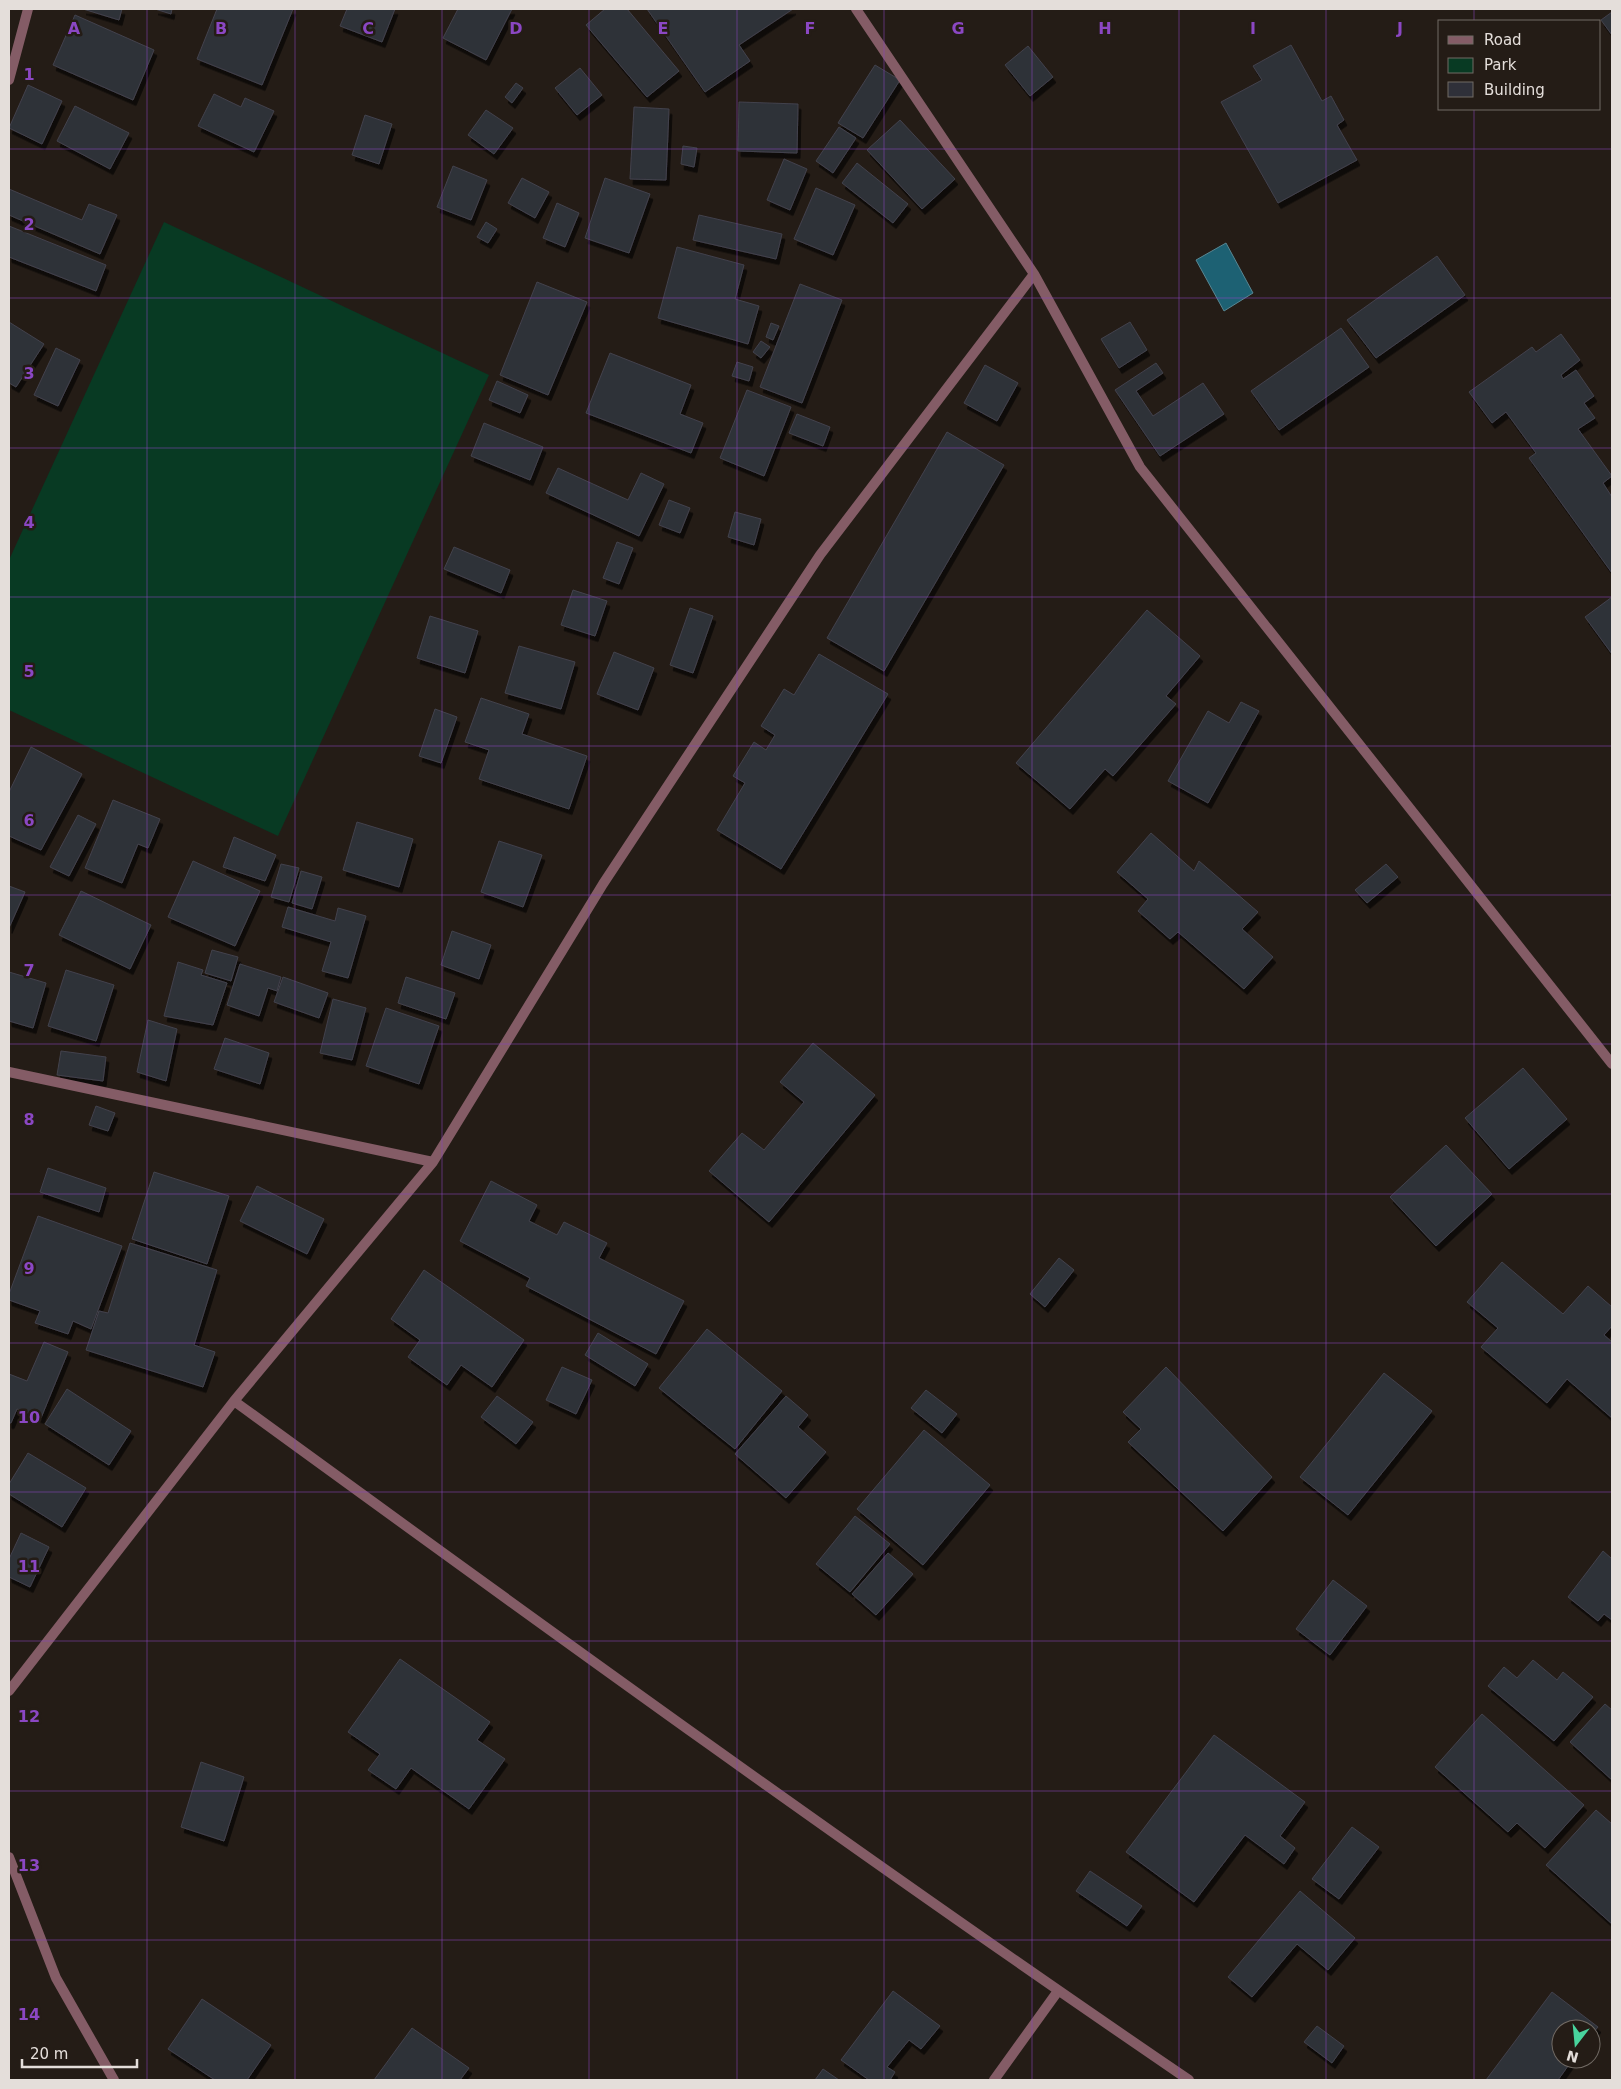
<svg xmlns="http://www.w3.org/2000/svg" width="1621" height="2089" font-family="'DejaVu Sans',sans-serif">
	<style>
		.green { fill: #083a23 }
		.water { fill: #1d6173; stroke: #598692 }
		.building { fill: #2f3039; stroke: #42424c; filter: url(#shadow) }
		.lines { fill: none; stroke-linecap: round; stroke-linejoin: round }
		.lane { stroke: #845c66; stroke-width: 10 }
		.street { stroke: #845c66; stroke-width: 10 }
		.grid { fill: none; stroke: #8b47c3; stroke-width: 1; stroke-opacity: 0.55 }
		.grid-label { font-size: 16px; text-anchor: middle; font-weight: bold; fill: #8b47c3; stroke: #241c16; stroke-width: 5; stroke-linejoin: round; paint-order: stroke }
	</style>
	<defs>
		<filter id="shadow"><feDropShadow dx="3" dy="5.5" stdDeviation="0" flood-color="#0009"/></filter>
	</defs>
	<rect width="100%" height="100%" fill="#241c16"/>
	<path class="green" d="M164,222L489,375L278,836L9,710V560Z"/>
	<path class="water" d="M1226,243L1253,293L1224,311L1196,260Z"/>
	<path class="building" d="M83,9H122L119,20Z
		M155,9H172L171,14Z
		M217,9H293L262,85L197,59Z
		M347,9H395L382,42L340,26Z
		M458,9H512L486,60L443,38Z
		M605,9H627L679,71L647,97L586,25Z
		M647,9H793L739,45L750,61L705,92Z
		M1612,12V35L1601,20Z
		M75,15L154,50L133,100L53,65Z
		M1291,45L1322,101L1331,96L1344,120L1337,125L1357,160L1278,203L1221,102L1262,80L1253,66Z
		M1028,46L1053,77L1030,96L1005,65Z
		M875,65L900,80L863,138L838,123Z
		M580,68L602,95L577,115L555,88Z
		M516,83L523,88L512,103L505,97Z
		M28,85L62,101L42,144L9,128Z
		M214,94L241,107L245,98L274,111L254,152L198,126Z
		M739,102L798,104L797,153L738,151Z
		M75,106L129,133L110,169L57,141Z
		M634,107L669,109L666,180L630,179Z
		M486,110L513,128L494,154L468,135Z
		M365,115L392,124L379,164L352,155Z
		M900,120L955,179L922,209L867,150Z
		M839,127L856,138L833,173L816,161Z
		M683,146L697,148L694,167L681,164Z
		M784,159L807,169L790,210L767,200Z
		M857,163L908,204L893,223L842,183Z
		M453,166L487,180L471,220L437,207Z
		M522,178L549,192L535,218L508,203Z
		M605,178L650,194L629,253L585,238Z
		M816,188L855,205L833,255L794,239Z
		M9,189L82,220L89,204L117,215L100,254L9,215Z
		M557,203L579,213L565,247L543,238Z
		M699,215L782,234L776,259L693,240Z
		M486,222L497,229L488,243L477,237Z
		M9,226L106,265L96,291L9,257Z
		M677,247L744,265L735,299L759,306L748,344L658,318Z
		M1437,256L1465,295L1376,358L1347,320Z
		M537,282L587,302L548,395L500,375Z
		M800,284L842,300L802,403L760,387Z
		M9,322L44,344L16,387L9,383Z
		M1130,322L1147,350L1119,368L1101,339Z
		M771,323L779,326L773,340L766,337Z
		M1341,328L1369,367L1279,430L1251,391Z
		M1561,334L1580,360L1561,375L1563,379L1576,370L1594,396L1584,403L1595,418L1578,429L1612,476L1603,483L1612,497V573L1529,458L1536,453L1506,412L1492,423L1469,392L1532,347L1536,352Z
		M761,341L770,347L761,358L753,352Z
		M56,348L80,360L58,406L34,395Z
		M610,353L691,385L680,414L703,423L691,453L586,413Z
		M737,362L753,367L749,381L732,376Z
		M1156,363L1163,373L1136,391L1153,416L1203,383L1224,414L1160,456L1115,390Z
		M985,365L1018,383L997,421L964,403Z
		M497,381L528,395L520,413L489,400Z
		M747,390L791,407L764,476L720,458Z
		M797,414L830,427L823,446L789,433Z
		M484,423L543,447L530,480L471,456Z
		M947,432L1004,465L884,671L827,638Z
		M558,468L628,500L641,473L664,484L639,536L546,493Z
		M669,500L690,508L680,533L659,525Z
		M735,512L761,519L754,545L728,537Z
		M617,542L633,548L619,584L603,578Z
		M454,547L510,570L501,593L444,569Z
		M573,590L607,601L595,636L561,625Z
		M1612,597V654L1585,617Z
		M690,608L713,616L693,673L670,665Z
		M1147,610L1200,656L1166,696L1176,704L1113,776L1105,769L1070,809L1016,763Z
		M430,616L478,631L465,673L417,658Z
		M519,646L575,662L561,709L505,693Z
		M614,652L654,668L638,710L597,694Z
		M819,654L888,694L781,869L717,830L745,783L733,776L754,742L766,750L775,735L761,726L784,689L794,695Z
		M481,698L529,714L522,734L587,756L569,809L479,779L489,750L465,742Z
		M1241,702L1259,711L1208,803L1168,781L1208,711L1229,723Z
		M435,709L457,717L441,763L419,756Z
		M31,747L82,774L41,850L9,836V792Z
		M113,800L160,819L148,848L138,844L122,883L85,868Z
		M78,815L96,824L69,876L50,867Z
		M357,822L413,839L399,887L343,870Z
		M1151,833L1194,871L1199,861L1258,912L1242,929L1273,957L1244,989L1178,932L1170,939L1138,911L1148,899L1117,872Z
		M234,837L276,855L265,881L223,867Z
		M499,841L542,855L523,907L481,892Z
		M193,861L260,891L235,946L168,917Z
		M281,864L299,868L289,902L271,897Z
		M1386,864L1398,877L1367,903L1355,890Z
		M301,871L322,877L312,909L292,903Z
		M9,886L25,892L9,928Z
		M81,891L151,925L130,969L59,935Z
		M288,907L335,921L338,908L366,916L348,978L322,971L331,942L282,927Z
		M452,931L491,945L479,979L441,965Z
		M212,950L238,957L231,981L205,973Z
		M178,962L203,970L201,975L227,983L213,1025L164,1016Z
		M240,964L281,977L277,991L268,988L259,1016L227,1005Z
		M66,970L114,985L96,1041L48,1026Z
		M9,972L46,983L33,1028L9,1021Z
		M283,977L328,993L319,1018L274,1002Z
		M406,977L455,993L446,1019L398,1003Z
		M333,999L366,1008L352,1060L320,1053Z
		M386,1008L439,1026L419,1084L366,1066Z
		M148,1020L177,1029L166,1081L137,1072Z
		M225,1038L269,1053L260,1084L214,1069Z
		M813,1043L875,1095L769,1222L709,1171L742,1133L764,1150L804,1102L780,1082Z
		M61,1051L106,1057L103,1081L57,1075Z
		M1523,1068L1567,1119L1509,1169L1465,1118Z
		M96,1106L115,1113L108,1131L89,1125Z
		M1446,1145L1492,1194L1436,1246L1390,1197Z
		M48,1168L106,1188L99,1212L40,1192Z
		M154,1172L229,1196L207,1264L132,1239Z
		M491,1181L537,1205L529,1221L557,1235L564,1222L607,1243L599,1258L684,1301L656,1354L526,1286L530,1278L460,1241Z
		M257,1186L324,1219L307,1254L240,1221Z
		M38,1216L122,1246L91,1329L73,1321L68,1334L35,1323L40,1311L9,1300V1294Z
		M130,1243L217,1270L194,1345L215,1352L203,1387L86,1350L99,1311L108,1313Z
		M1059,1258L1074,1270L1045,1307L1030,1294Z
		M1502,1262L1563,1314L1588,1286L1612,1307V1326L1604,1335L1612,1342V1418L1567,1379L1547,1403L1481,1347L1498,1328L1467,1302Z
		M424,1270L524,1340L492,1387L461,1365L447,1385L408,1357L420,1340L391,1319Z
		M707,1329L782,1391L735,1449L659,1388Z
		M598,1333L648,1364L635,1386L585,1355Z
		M44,1342L68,1352L41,1418L17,1409L11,1423H9V1374L27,1381Z
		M562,1367L592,1380L576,1414L546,1400Z
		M1166,1367L1272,1477L1223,1531L1128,1442L1141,1429L1123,1412Z
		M1384,1373L1432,1411L1348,1515L1300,1477Z
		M67,1389L131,1431L109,1465L45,1424Z
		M926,1390L957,1414L942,1433L911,1408Z
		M497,1396L533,1422L516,1444L481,1417Z
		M786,1396L808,1415L798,1427L826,1452L786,1498L735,1454Z
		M924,1430L990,1485L923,1565L857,1509Z
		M28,1453L86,1488L62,1527L9,1494V1484Z
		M855,1516L890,1544L850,1592L816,1564Z
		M21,1533L49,1547L30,1587L9,1577V1559Z
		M1603,1551L1612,1559V1620L1604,1614L1598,1621L1568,1597Z
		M888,1553L913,1574L876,1615L852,1594Z
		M1333,1580L1367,1606L1330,1655L1296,1629Z
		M400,1659L490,1722L477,1740L505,1759L469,1809L411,1768L396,1789L368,1770L380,1754L348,1732Z
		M1533,1660L1557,1680L1563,1672L1593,1697L1554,1741L1488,1686L1504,1667L1517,1678Z
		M1605,1704L1612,1710V1780L1570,1742Z
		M1482,1714L1584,1805L1545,1848L1517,1823L1508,1832L1435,1767Z
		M1214,1735L1305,1802L1280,1836L1295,1848L1284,1864L1245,1835L1194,1902L1126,1852Z
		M201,1762L244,1777L224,1841L181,1827Z
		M1596,1810L1612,1824V1924L1546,1865Z
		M1352,1827L1379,1847L1339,1899L1312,1879Z
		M1090,1871L1142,1906L1127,1926L1076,1891Z
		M1300,1891L1355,1938L1328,1970L1297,1944L1252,1997L1228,1977Z
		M893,1991L940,2026L921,2049L909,2040L887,2067L895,2072L890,2080H869L841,2060Z
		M1552,1992L1598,2027L1591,2035V2029H1561V2059H1573L1558,2080H1486Z
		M202,1999L271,2045L247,2080H215L168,2049Z
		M1317,2026L1344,2046L1332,2063L1304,2042Z
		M412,2028L469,2068L460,2080H374Z
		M823,2069L839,2080H815Z"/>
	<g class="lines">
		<path class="lane" d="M9,1857L56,1978L114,2080
			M994,2080L1058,1991"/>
		<path class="street" d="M856,9L1034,274L1140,467L1612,1064
			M9,80L28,9
			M9,1072L433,1162
			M234,1401C550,1631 866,1860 1189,2080
			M9,1691L234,1401L433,1162L603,884L820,555L1034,274"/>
	</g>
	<path class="grid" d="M147,9V2080M295,9V2080M442,9V2080M589,9V2080M737,9V2080M884,9V2080M1032,9V2080M1179,9V2080M1326,9V2080M1474,9V21M1474,109V2080M9,149H1612M9,298H1612M9,448H1612M9,597H1612M9,746H1612M9,895H1612M9,1044H1612M9,1194H1612M9,1343H1612M9,1492H1612M9,1641H1612M9,1791H1612M9,1940H1612"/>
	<g class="grid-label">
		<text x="74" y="34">A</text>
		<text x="221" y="34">B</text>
		<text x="368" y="34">C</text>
		<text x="516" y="34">D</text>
		<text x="663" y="34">E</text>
		<text x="810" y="34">F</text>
		<text x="958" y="34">G</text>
		<text x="1105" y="34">H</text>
		<text x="1253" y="34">I</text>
		<text x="1400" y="34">J</text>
		<text x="29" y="80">1</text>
		<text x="29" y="230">2</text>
		<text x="29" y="379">3</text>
		<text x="29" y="528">4</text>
		<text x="29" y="677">5</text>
		<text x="29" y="826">6</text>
		<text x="29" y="976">7</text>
		<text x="29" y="1125">8</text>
		<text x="29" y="1274">9</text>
		<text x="29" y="1423">10</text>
		<text x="29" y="1572">11</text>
		<text x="29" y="1722">12</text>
		<text x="29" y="1871">13</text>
		<text x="29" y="2020">14</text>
	</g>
	<rect width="1621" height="2089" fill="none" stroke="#e4deda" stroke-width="20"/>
	<rect x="1438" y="20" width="162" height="90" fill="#241c16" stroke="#716a64"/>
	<rect x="1448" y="36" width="25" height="8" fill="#845c66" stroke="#716a64"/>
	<text x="1484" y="45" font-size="15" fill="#e4deda">Road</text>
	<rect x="1448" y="58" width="25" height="15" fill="#083a23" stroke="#716a64"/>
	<text x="1484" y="70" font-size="15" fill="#e4deda">Park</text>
	<rect x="1448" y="82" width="25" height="15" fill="#2f3039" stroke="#716a64"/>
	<text x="1484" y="95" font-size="15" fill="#e4deda">Building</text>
	<g transform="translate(1576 2044) rotate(196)"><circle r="24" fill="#241c16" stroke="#716a64"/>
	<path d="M0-4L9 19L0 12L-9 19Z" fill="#48d49d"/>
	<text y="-8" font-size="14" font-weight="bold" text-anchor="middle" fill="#e4deda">N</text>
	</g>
	<path d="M22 2059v8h115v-8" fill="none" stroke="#e4deda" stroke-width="2.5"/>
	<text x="30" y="2059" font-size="15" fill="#e4deda" stroke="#241c16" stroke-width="4" paint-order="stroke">20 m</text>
</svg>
